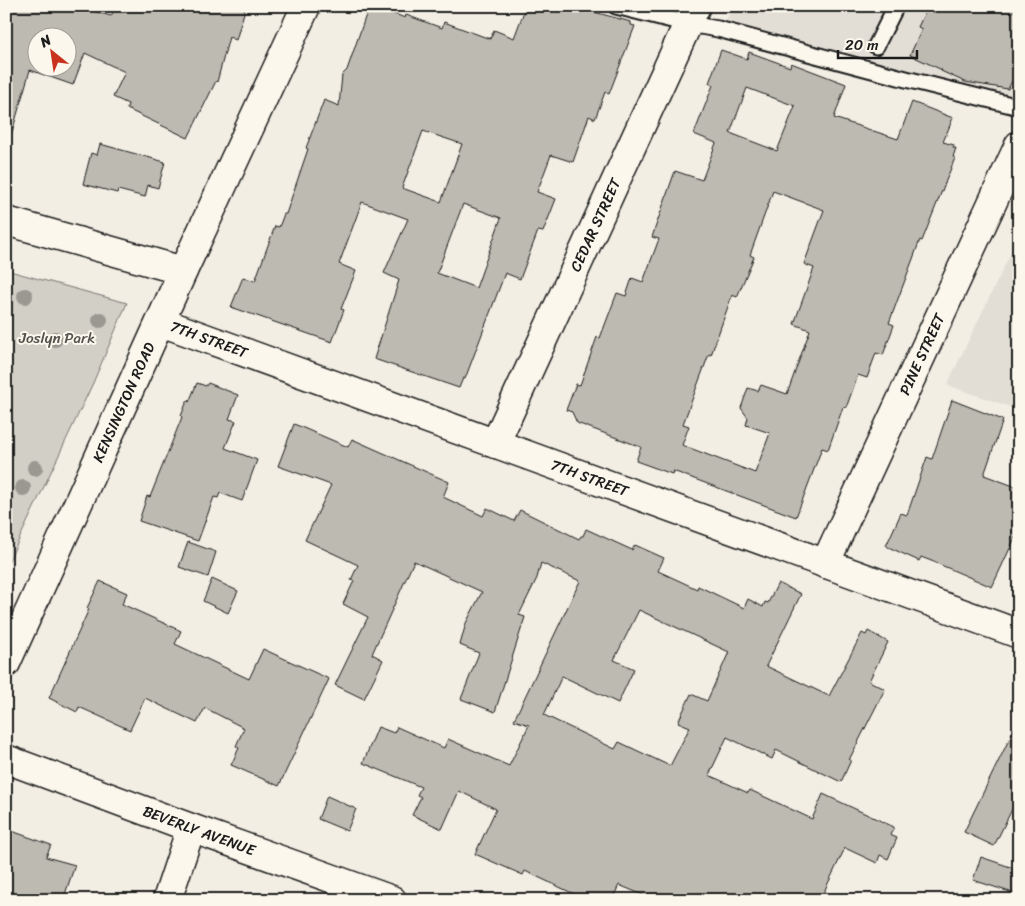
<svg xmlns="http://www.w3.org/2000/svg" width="1025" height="906" font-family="Sriracha,sans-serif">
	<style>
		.built { fill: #e2ded5 }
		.green { fill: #d2cfc6; stroke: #777671 }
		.building { fill: #bdbab1; stroke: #1c1c1c; fill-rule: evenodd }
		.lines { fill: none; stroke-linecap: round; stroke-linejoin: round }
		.lane-casing { stroke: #1c1c1c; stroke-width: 19 }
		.street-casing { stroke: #1c1c1c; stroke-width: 31 }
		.lane { stroke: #fbf7ec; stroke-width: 15 }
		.street { stroke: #fbf7ec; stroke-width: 28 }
		.tree { fill: #9b9892 }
		.labels { text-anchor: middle; stroke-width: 4; stroke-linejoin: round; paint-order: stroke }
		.street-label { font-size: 15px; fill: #1c1c1c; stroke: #fbf7ec }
		.park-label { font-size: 15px; fill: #53524f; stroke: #fbf7ec }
	</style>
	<rect width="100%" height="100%" fill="#f2eee4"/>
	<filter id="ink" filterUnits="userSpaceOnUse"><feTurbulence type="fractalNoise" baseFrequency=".02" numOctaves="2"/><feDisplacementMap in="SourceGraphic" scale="10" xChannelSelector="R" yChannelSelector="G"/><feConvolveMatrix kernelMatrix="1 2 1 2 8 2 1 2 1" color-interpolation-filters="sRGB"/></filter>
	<g filter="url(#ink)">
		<path class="built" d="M733,6H1019V74L1008,98L725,23Z
			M1019,236V410L947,385Z"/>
		<path class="green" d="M6,270L127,303L93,383L6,567Z"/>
		<path class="building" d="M6,6H75L111,16L116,6H246L236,40L229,37L217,82L216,81L188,138L127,109L128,104L113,97L125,72L85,53L73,85L30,70L12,132L6,131ZM38,38H68V68H38Z
			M369,6H374L405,18L406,15L442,28L444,22L490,39L494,30L514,38L526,6H572L631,22V25L635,26L609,94L605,92L595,119L589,116L573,162L551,155L537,192L556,199L543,232L538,231L520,279L505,273L465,379L463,378L459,388L374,359L399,280L384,273L408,219L362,202L339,264L356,271L341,309L344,310L332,342L231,307L243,277L255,281L275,226L279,227L284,214H286L308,149L306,148L324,100L339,106L342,75L347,70ZM423,131L462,144L441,202L402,188ZM463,204L501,218L476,288L437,273Z
			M928,6H1015L1014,11L1019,14V67L1008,89L965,82L941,71L942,70L910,55L922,29L918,27Z
			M721,50L747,59L749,52L790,67L791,63L846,84L834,118L898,139L912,102L953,118L943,142L954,145L953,148H956L953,157L955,158L922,241L920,240L889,323L894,325L883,355L876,353L867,378L858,375L846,408L843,407L828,450L822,448L796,517L673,471L672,474L636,461L641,447L577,423L572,412L566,410L576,384L580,385L597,337L600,338L617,293L626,296L632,278L643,282L659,239L652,237L675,171L702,180L716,143L694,134L713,85L709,83ZM747,88L795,106L777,151L730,133ZM773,191L824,210L804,264L814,268L794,324L810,330L787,394L761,385L758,391L748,388L741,408L748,418L746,425L770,433L755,473L682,445L689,426L683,424L709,354L711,355L732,295L737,297L754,257L750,255Z
			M100,144L165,162L158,188L148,185L145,197L118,190L117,193L83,184L91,153L97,155Z
			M197,383L206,386L208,383L238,395L229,419L236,421L225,448L257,460L242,501L220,493L218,498L214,497L198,541L139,521L147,496L150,497L182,417L181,416L187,401L189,402Z
			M952,400L1003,420L984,475L1019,488V529L992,587L934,562L921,557L919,561L886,546L901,513L907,515L927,457L932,459Z
			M294,424L348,447L352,439L449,482L443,497L483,516L487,508L514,521L520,510L579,539L581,536H583L586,529L632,550L635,545L664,558L658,571L697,589L698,586L744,608L748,599L763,607L765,602L768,603L778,583L801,594L766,666L829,696L862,633L866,635L868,631L888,642L869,681L885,689L849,760H851L841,782L776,750L772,759L727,737L709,775L748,793L750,790L812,819L823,794L894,827L890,835L897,838L888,859L880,855L877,863L845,848L820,900H655L619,885L612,900H587L525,871L523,875L475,854L496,809L459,791L442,829L412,815L421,797L417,795L421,787L363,763L378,727L394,733L397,727L444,748L448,739L509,766L529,725L514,720L580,581L541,563L537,578L519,615L525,617L495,712L461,699L479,653L460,645L466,623L482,592L414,561L372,654L383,660L364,699L335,685L368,617L343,604L354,581L351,580L358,565L305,540L331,485L278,466ZM639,610L729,652L707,701L691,694L678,722L690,727L670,766L619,742L615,749L544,715L562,676L618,703L634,669L614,660Z
			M188,542L216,552L208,577L179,567Z
			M212,579L238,591L228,613L203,601Z
			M100,581L127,593L122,604L181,631L175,644L249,679L263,649L329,679L279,786L231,765L239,748L236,746L244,728L205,708L197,723L145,698L130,730L79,707L77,712L49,698L89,609L87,608Z
			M1019,719V795L994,846L964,832Z
			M327,796L356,809L347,831L318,819Z
			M6,829L51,845L46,857L75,865L63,900H26L6,892Z
			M981,857L1019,870V895L973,880Z"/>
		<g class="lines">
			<g class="lane-casing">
				<path id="lane" d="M616,6L688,24L718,29L906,79L1019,107
					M876,46L896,6"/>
			</g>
			<g class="street-casing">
				<g id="street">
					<path d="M6,221L183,271"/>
					<path id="s1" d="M161,322L1019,634"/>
					<path id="s2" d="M495,444L696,6"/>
					<path id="s3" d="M825,564L1019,145"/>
					<path id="s4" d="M6,663L183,271L306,6"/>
					<path id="s5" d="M6,759L191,828L392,900"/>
					<path d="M167,900L191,828"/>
				</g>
			</g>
			<use href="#lane" class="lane"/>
			<use href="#street" class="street"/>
		</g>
		<g class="tree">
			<circle cx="25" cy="296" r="8"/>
			<circle cx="100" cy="320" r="8"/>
			<circle cx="55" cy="339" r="8"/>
			<circle cx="35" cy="468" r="8"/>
			<circle cx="23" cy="488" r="8"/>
		</g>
	</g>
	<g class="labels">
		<g class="street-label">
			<text dy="5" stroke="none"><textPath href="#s2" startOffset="241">CEDAR STREET</textPath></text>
			<text dy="5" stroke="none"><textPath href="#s1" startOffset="51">7TH STREET</textPath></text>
			<text dy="5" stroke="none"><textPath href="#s3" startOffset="231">PINE STREET</textPath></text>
			<text dy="5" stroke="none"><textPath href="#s4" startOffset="286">KENSINGTON ROAD</textPath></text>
			<text dy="5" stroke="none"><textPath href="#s1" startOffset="456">7TH STREET</textPath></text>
			<text dy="5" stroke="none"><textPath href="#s5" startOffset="206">BEVERLY AVENUE</textPath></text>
		</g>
		<g class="park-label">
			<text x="57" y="343">Joslyn Park</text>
		</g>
	</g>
	<rect width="1025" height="906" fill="none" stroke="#fbf7ec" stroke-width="25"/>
	<rect x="12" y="12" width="1000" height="881" fill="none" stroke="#1c1c1c" stroke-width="2" filter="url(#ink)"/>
	<g transform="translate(52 52) rotate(330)"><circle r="24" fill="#fbf7ec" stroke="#a29f99"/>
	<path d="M0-4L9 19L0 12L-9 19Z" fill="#c8321e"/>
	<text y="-8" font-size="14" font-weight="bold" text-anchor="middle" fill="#1c1c1c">N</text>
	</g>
	<path d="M838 50v8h79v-8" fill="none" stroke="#1c1c1c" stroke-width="2.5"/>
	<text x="845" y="50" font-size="15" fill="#1c1c1c" stroke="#fbf7ec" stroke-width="4" paint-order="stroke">20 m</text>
</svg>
